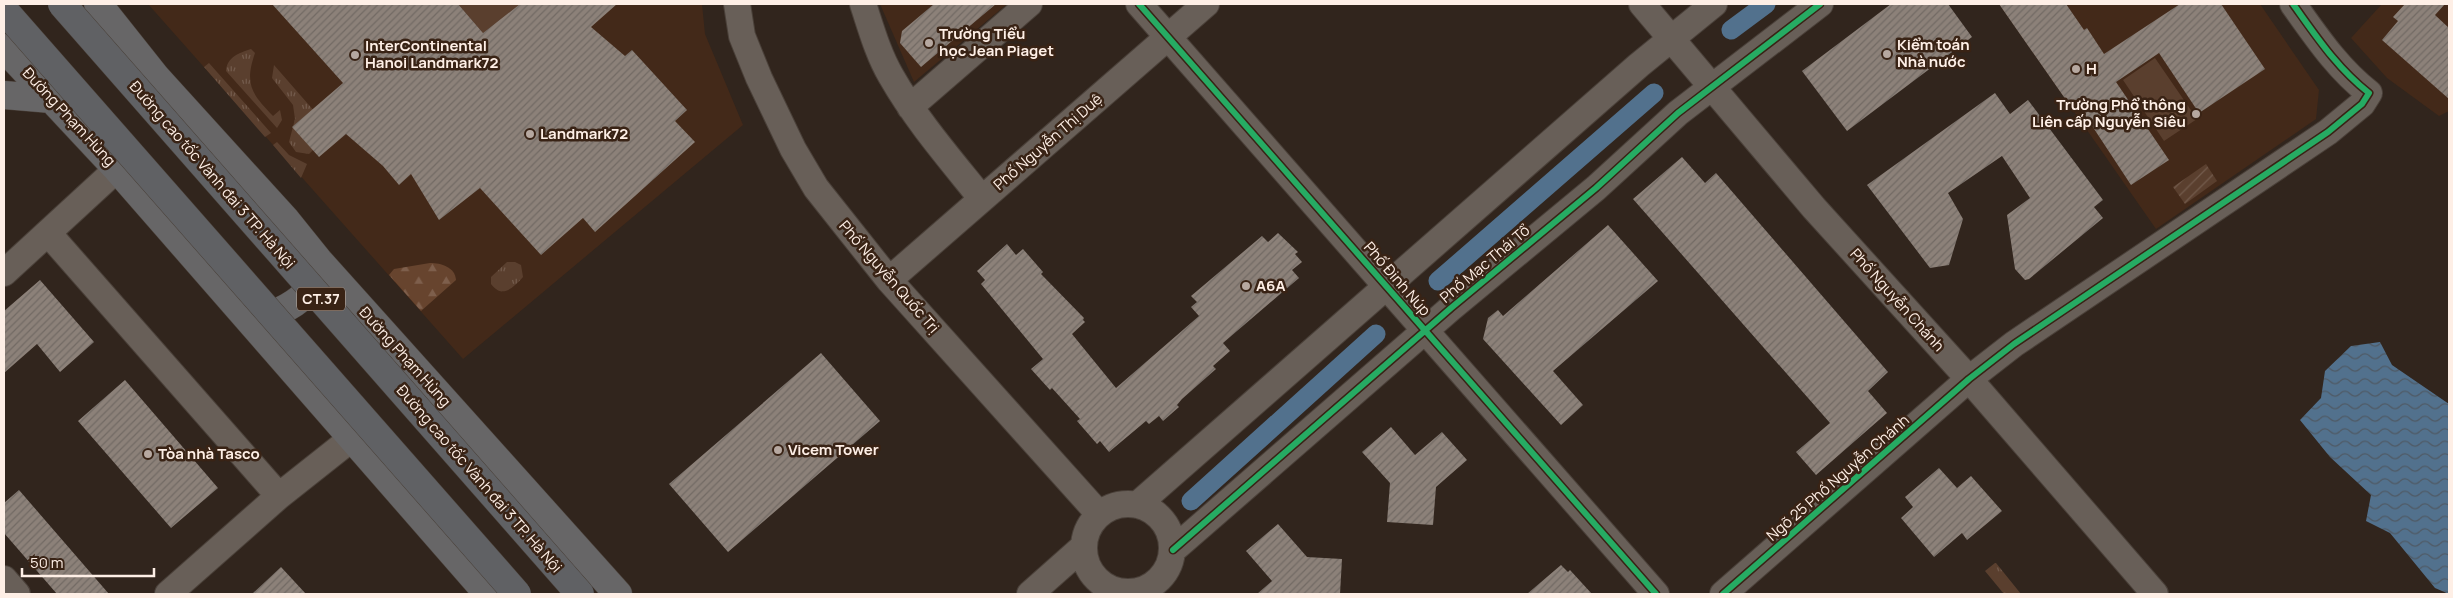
<svg xmlns="http://www.w3.org/2000/svg" width="2453" height="598" font-family="Manrope,sans-serif">
	<style>
		.built { fill: #432919 }
		.grass { fill: url(#grass-tufts) }
		.forest { fill: url(#forest-firs) }
		.park { fill: #5a3f2e }
		.garden { fill: url(#garden-furrows) }
		.water { fill: url(#water-waves) }
		.lines { fill: none; stroke-linecap: round; stroke-linejoin: round }
		.canal { stroke: #52718d; stroke-width: 19 }
		.building { fill: url(#building-hatch) }
		.minor-casing { stroke: #4a4039; stroke-width: 28 }
		.major-casing { stroke: #4a4039; stroke-width: 29 }
		.minor { stroke: #685f58; stroke-width: 26 }
		.major { stroke: #676667; stroke-width: 28 }
		.highway-bridge-casing { stroke: #4a4039; stroke-width: 29; stroke-linecap: butt }
		.highway-bridge { stroke: #606164; stroke-width: 28 }
		.cycleway-casing { stroke: #392315; stroke-width: 9 }
		.cycleway { stroke: #26ab63; stroke-width: 6 }
		.poi-dot { fill: #b6a8a0; stroke: #392315; stroke-width: 2 }
		.labels { text-anchor: middle; stroke-width: 5; stroke-linejoin: round; paint-order: stroke }
		.shield { fill: #392315; stroke: #c3b2a7; stroke-width: 1 }
		.shield-label { font-size: 14px; font-weight: bold; fill: #feefe6 }
		.poi-label { font-size: 15px; font-weight: bold; fill: #feefe6; stroke: #392315; text-anchor: start }
		.street-label { font-size: 15px; fill: #feefe6; stroke: #392315 }
	</style>
	<defs>
		<pattern id="grass-tufts" width="24" height="20" patternUnits="userSpaceOnUse" patternTransform="scale(1.25)"><rect width="24" height="20" fill="#5a3f2e"/><path d="M3 7l-1-3M5 7V3M7 7l1-3M15 17l-1-3M17 17v-4M19 17l1-3" fill="none" stroke="#735b4c"/></pattern>
		<pattern id="forest-firs" width="22" height="20" patternUnits="userSpaceOnUse" patternTransform="scale(1.25)"><rect width="22" height="20" fill="#67442e"/><path d="M5 1l3.5 6h-7zM16 11l3.5 6h-7z" fill="#7e5f4c"/></pattern>
		<pattern id="garden-furrows" width="10" height="10" patternUnits="userSpaceOnUse" patternTransform="scale(1.25)"><rect width="10" height="10" fill="#5a3f2e"/><path d="M-1 1l2-2M0 10L10 0M9 11l2-2" fill="none" stroke="#735b4c"/></pattern>
		<pattern id="water-waves" width="16" height="10" patternUnits="userSpaceOnUse" patternTransform="scale(1.25)"><rect width="16" height="10" fill="#52718d"/><path d="M0 5q4-4 8 0t8 0" fill="none" stroke="#4f5a65"/></pattern>
		<pattern id="building-hatch" width="6" height="6" patternUnits="userSpaceOnUse" patternTransform="scale(1.25)"><rect width="6" height="6" fill="#8c8179"/><path d="M-1 1l2-2M0 6l6-6M5 7l2-2" fill="none" stroke="#726a64"/></pattern>
	</defs>
	<rect width="100%" height="100%" fill="#31251d"/>
	<path class="built" d="M148,4H702L705,34L743,125L463,359Z
		M880,4H1007L914,82Z
		M1999,4H2260L2319,90L2316,119L2156,229Z
		M2382,4H2449V111L2439,116L2387,78L2351,38Z"/>
	<path class="grass" d="M251,49L255,53C244,85 252,94 273,116L280,110L282,120L277,128L226,71C227,57 239,53 251,49Z
		M209,63L271,133L265,137L204,67Z
		M274,65L322,120L321,142L309,154L296,152L289,142L295,119L293,105L272,78Z
		M277,142L289,155L307,164L301,178L273,145Z
		M507,262H515L521,265L523,277C513,288 502,299 491,284V277Z
		M1995,563H1996L2021,594H2004L1985,571Z"/>
	<path class="forest" d="M430,263C441,263 455,267 456,280L421,311L389,275L394,269Z"/>
	<path class="park" d="M458,4H520L483,33Z
		M2155,58L2197,119L2164,141L2123,80Z"/>
	<path class="garden" d="M2206,164L2217,181L2185,204L2173,187Z"/>
	<path class="water" d="M2380,342L2392,365L2449,404V594L2435,588L2390,533L2366,521L2371,495L2330,457L2300,420L2321,398L2325,371L2351,346Z"/>
	<g class="lines">
		<path class="canal" d="M1731,30L1766,4
			M1438,281L1654,93
			M1191,501L1376,334"/>
	</g>
	<path class="building" d="M272,4H458L483,33L520,4H617L591,27L625,56L632,50L687,110L675,121L695,142L595,232L583,218L541,255L480,188L439,220L411,174L399,185L383,166L346,134L319,157L292,127L343,83Z
		M934,4H996L921,67L900,43L902,31Z
		M1891,4H1948L1972,37L1847,131L1802,71Z
		M1999,4H2066L2084,30L2087,28L2104,54L2180,4H2221L2265,69L2199,113L2159,53L2116,82L2169,160L2131,185L2079,106L2073,110Z
		M2405,4H2445L2435,15L2449,28V99L2382,40L2398,21L2393,17Z
		M1995,93L2010,114L2028,100L2103,200L2094,207L2103,218L2029,279L2025,280L2015,269L2007,215L2030,198L2002,156L1948,193L1963,219L1949,265L1930,268L1867,185Z
		M1682,157L1705,183L1716,173L1888,372L1868,391L1887,413L1816,475L1796,452L1830,423L1633,199Z
		M1608,225L1658,281L1553,371L1583,405L1561,425L1483,339L1488,318L1498,310L1503,316Z
		M1278,233L1298,252L1295,254L1302,262L1292,270L1299,278L1223,343L1230,351L1213,366L1216,369L1182,399L1177,405L1179,407L1163,421L1159,416L1149,424L1146,421L1109,452L1100,441L1097,444L1077,421L1080,419L1052,388L1050,390L1031,369L1043,359L981,284L985,280L977,271L1007,244L1016,255L1023,249L1043,272L1041,274L1084,318L1083,320L1085,322L1072,334L1116,388L1199,316L1191,307L1197,302L1191,296L1262,236L1268,242Z
		M40,280L94,342L60,372L37,344L4,373V311Z
		M821,353L880,421L728,552L669,484Z
		M125,380L218,488L171,528L78,421Z
		M1391,427L1415,455L1442,432L1467,460L1436,487L1433,525L1387,522L1390,483L1362,452Z
		M1939,468L1957,488L1971,476L2002,511L1967,540L1962,533L1934,557L1901,518L1913,507L1905,497Z
		M19,490L109,594H57L4,533V503Z
		M1278,524L1307,557L1342,559L1340,594H1257L1272,581L1246,551Z
		M1561,565L1568,572L1570,570L1592,594H1527Z
		M281,567L306,594H252Z"/>
	<g class="lines">
		<g class="minor-casing">
			<path id="minor" d="M737,4L742,36L759,78L793,149L816,188L889,280L1099,514
				M863,4C871,28 878,54 891,76C916,120 950,159 982,199
				M1139,4L1656,594
				M1642,4L1814,208L1969,379L2155,594
				M910,107L1029,4
				M48,233L279,496
				M4,273L117,169
				M889,280L1206,4
				M1084 548a44 44 0 1 1 88 0a44 44 0 1 1-88 0Z
				M1137,505L1639,65L1714,4
				M1173,550L1451,308L1596,188L1678,113L1820,4
				M4,579L17,594
				M168,594L279,496L351,439
				M1030,594L1083,547
				M1723,594L1969,379L2014,344L2328,132L2362,104L2369,93C2337,68 2316,36 2293,4"/>
		</g>
		<g class="major-casing">
			<path id="major" d="M98,4L156,77L286,220L319,261L618,594
				M4,48L117,169L488,594
				M4,95L51,99
				M253,322C279,313 315,299 318,267"/>
		</g>
		<use href="#minor" class="minor"/>
		<use href="#major" class="major"/>
		<g class="highway-bridge-casing">
			<path id="highway-bridge" d="M62,4L580,594
				M4,10L517,594"/>
		</g>
		<use href="#highway-bridge" class="highway-bridge"/>
		<g class="cycleway-casing">
			<path id="cycleway" d="M1139,4L1656,594
				M1173,550L1451,308L1596,188L1678,113L1820,4
				M1723,594L1969,379L2014,344L2328,132L2362,104L2369,93C2337,68 2316,36 2293,4"/>
		</g>
		<use href="#cycleway" class="cycleway"/>
	</g>
	<g class="poi-dot">
		<circle cx="929" cy="43" r="5"/>
		<circle cx="1887" cy="54" r="5"/>
		<circle cx="355" cy="55" r="5"/>
		<circle cx="2076" cy="69" r="5"/>
		<circle cx="2196" cy="114" r="5"/>
		<circle cx="530" cy="134" r="5"/>
		<circle cx="1246" cy="286" r="5"/>
		<circle cx="778" cy="450" r="5"/>
		<circle cx="148" cy="454" r="5"/>
	</g>
	<g class="labels">
		<rect class="shield" x="297" y="287.5" width="48" height="23" rx="4"/>
		<g class="shield-label">
			<text x="321" y="304">CT.37</text>
		</g>
		<g class="poi-label">
			<text x="939" y="39">Trường Tiểu<tspan x="939" dy="17">học Jean Piaget</tspan></text>
			<text x="1897" y="50">Kiểm toán<tspan x="1897" dy="17">Nhà nước</tspan></text>
			<text x="365" y="51">InterContinental<tspan x="365" dy="17">Hanoi Landmark72</tspan></text>
			<text x="2086" y="74">H</text>
			<text x="2186" y="110" text-anchor="end">Trường Phổ thông<tspan x="2186" dy="17">Liên cấp Nguyễn Siêu</tspan></text>
			<text x="540" y="139">Landmark72</text>
			<text x="1256" y="291">A6A</text>
			<text x="788" y="455">Vicem Tower</text>
			<text x="158" y="459">Tòa nhà Tasco</text>
		</g>
		<g class="street-label">
			<text transform="translate(69 117) rotate(47)" y="5">Đường Phạm Hùng</text>
			<text transform="translate(1048 142) rotate(-41)" y="5">Phố Nguyễn Thị Duệ</text>
			<text transform="translate(212 175) rotate(49)" y="5">Đường cao tốc Vành đai 3 TP. Hà Nội</text>
			<text transform="translate(1485 264) rotate(-40)" y="5">Phố Mạc Thái Tổ</text>
			<text transform="translate(889 277) rotate(49)" y="5">Phố Nguyễn Quốc Trị</text>
			<text transform="translate(1397 279) rotate(49)" y="5">Phố Đinh Núp</text>
			<text transform="translate(1897 300) rotate(48)" y="5">Phố Nguyễn Chánh</text>
			<text transform="translate(405 357) rotate(48)" y="5">Đường Phạm Hùng</text>
			<text transform="translate(1838 478) rotate(-41)" y="5">Ngõ 25 Phố Nguyễn Chánh</text>
			<text transform="translate(479 479) rotate(49)" y="5">Đường cao tốc Vành đai 3 TP. Hà Nội</text>
		</g>
	</g>
	<rect width="2453" height="598" fill="none" stroke="#feefe6" stroke-width="10"/>
	<path d="M22 568v8h132v-8" fill="none" stroke="#feefe6" stroke-width="2.5"/>
	<text x="30" y="568" font-size="15" fill="#feefe6" stroke="#392315" stroke-width="4" paint-order="stroke">50 m</text>
</svg>
